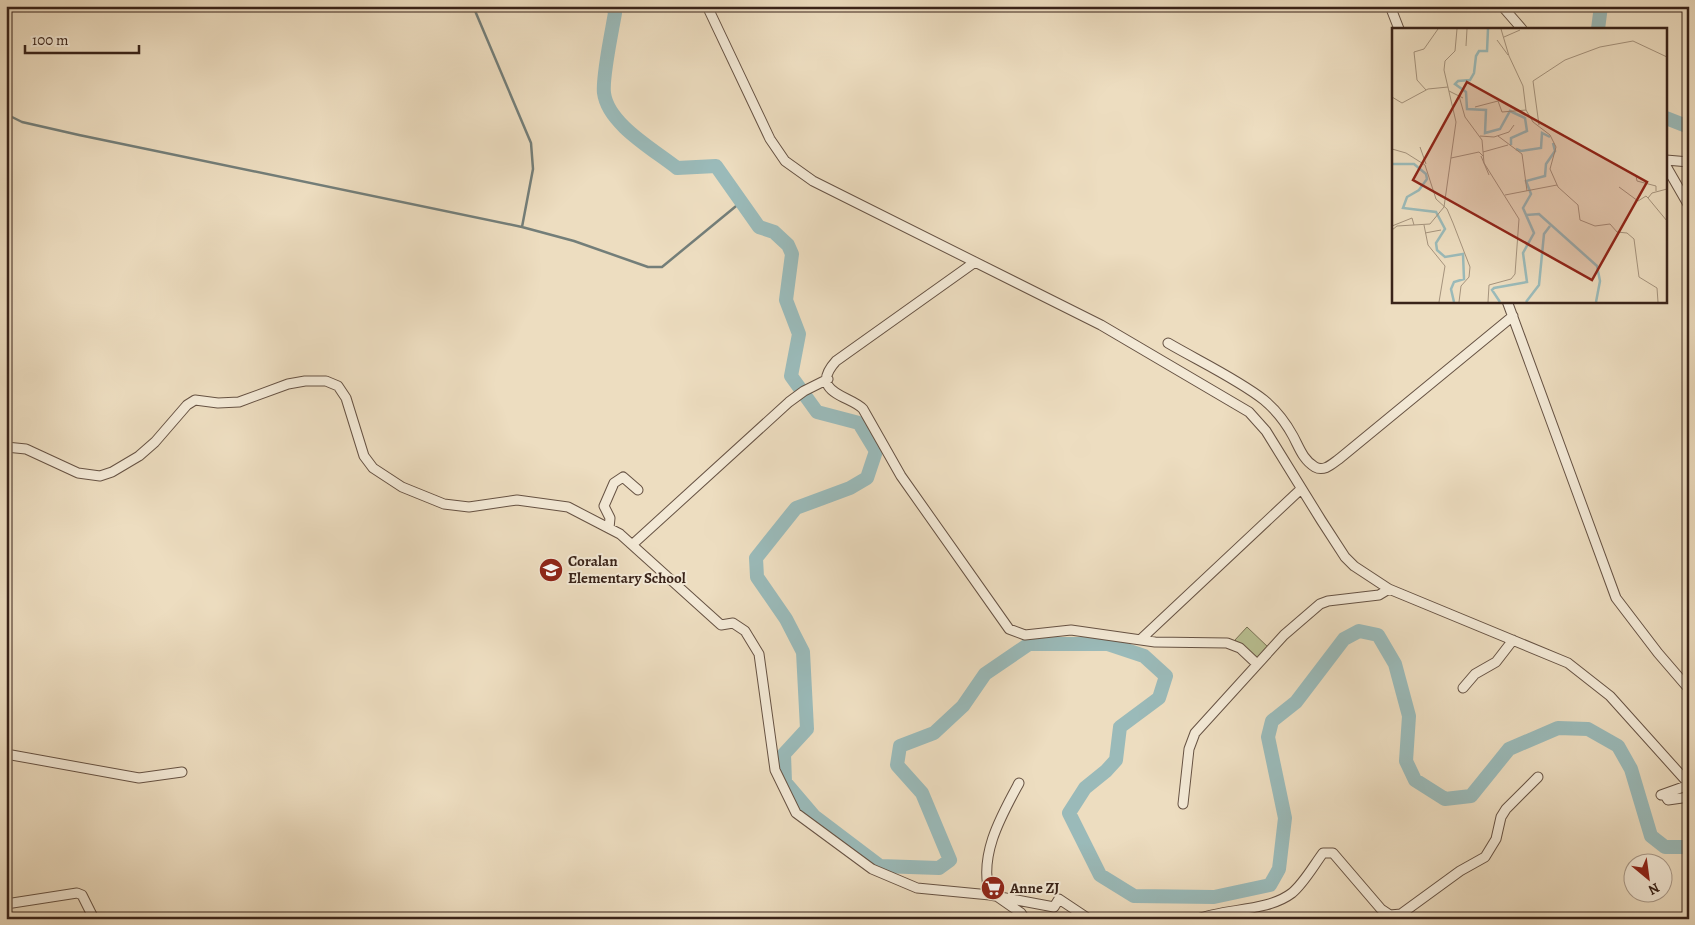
<svg xmlns="http://www.w3.org/2000/svg" width="1695" height="925" font-family="Alegreya,serif">
	<style>
		.green { fill: #b9c092; stroke: #797256 }
		.lines { fill: none; stroke-linecap: round; stroke-linejoin: round }
		.stream { stroke: #737e79; stroke-width: 2.5 }
		.river { stroke: #9abab9; stroke-width: 14 }
		.minor-casing { stroke: #665243; stroke-width: 11 }
		.minor { stroke: #f3e9d6; stroke-width: 9 }
		.labels { text-anchor: middle; stroke-width: 4; stroke-linejoin: round; paint-order: stroke }
		.poi-label { font-size: 15px; font-weight: bold; fill: #392319; stroke: #f3e9d6; text-anchor: start }
		.inset-river { fill: none; stroke: #9abab9; stroke-width: 2.5 }
		.inset-road { fill: none; stroke: #a5937d; stroke-width: 1 }
		.view { fill: #8f2418; fill-opacity: 0.15; stroke: #8f2418; stroke-width: 2.5 }
		.inset-edge { fill: none; stroke: #392319; stroke-width: 2.5 }
	</style>
	<rect width="100%" height="100%" fill="#edddc0"/>
	<filter id="stains"><feTurbulence type="fractalNoise" baseFrequency=".004" numOctaves="4"/><feColorMatrix values="0 0 0 0 .2 0 0 0 0 .09 0 0 0 0 .02 0 0 0 .5 -.17"/></filter>
	<radialGradient id="worn" r=".72"><stop offset=".6" stop-color="#630" stop-opacity="0"/><stop offset="1" stop-color="#630" stop-opacity=".3"/></radialGradient>
	<path class="green" d="M1247,627L1269,648L1257,661L1235,640Z"/>
	<g class="lines">
		<path class="stream" d="M473,6L531,143L533,169L522,227
			M6,114L22,122L79,135L522,227L574,241L648,267H662L741,202"/>
		<path class="river" d="M613,6L615,13C612,31 602,77 604,93C608,124 653,149 677,168L716,166L759,227L774,232L788,245L792,254L786,300L799,334L791,376L817,412L859,423L876,451L867,478L850,488L796,508L756,558L757,577L786,619L803,652L807,729L784,754L785,782L814,816L880,866L939,868L950,860L922,793L897,765L900,746L934,733L963,706L985,674L1029,644H1108L1144,656L1166,676L1159,698L1120,727L1116,760L1106,771L1085,788L1069,813L1100,875L1134,896L1214,897L1270,885L1279,869L1285,818L1268,737L1272,721L1296,702L1344,639L1359,631L1378,635L1395,664L1409,716L1406,761L1415,780L1445,799L1471,796L1509,749L1558,728L1588,729L1618,746L1631,769L1651,836L1665,847H1689
			M1598,29L1601,6
			M1666,118L1689,127"/>
		<g class="minor-casing">
			<path id="minor" d="M707,6L770,139L785,161L813,181L1101,325L1249,412L1266,431L1321,520L1345,557L1354,566L1389,589L1568,663L1610,696L1689,784
				M1390,6L1399,29
				M1502,6L1522,29
				M1666,160L1689,162
				M1666,166L1689,206
				M975,262L836,361C807,393 852,396 863,409L901,476L1009,629L1025,635L1071,630L1155,642L1227,643L1240,648L1257,664
				M1507,301L1616,598L1658,653L1689,689
				M1168,343C1197,360 1239,380 1264,400C1276,410 1286,423 1293,436C1299,447 1303,460 1315,467C1324,472 1332,464 1339,459L1513,316
				M6,447L26,449L78,473L100,476L112,472L139,456L155,442L187,405L195,400L218,403L239,402L288,384L305,381H326L338,386L346,398L364,456L373,468L402,487L444,504L469,507L517,500L568,507L620,534L721,625L733,623L745,631L759,654L775,770L796,813L872,869L917,888L990,895L1054,907L1059,899L1089,919
				M609,528L610,518L604,506L614,483L623,477L638,490
				M633,544L789,402L804,391L828,379
				M1140,640L1301,489
				M1463,688L1475,674L1496,662L1513,640
				M6,754L139,778L182,772
				M1664,794L1668,800L1689,797
				M1661,795L1689,785
				M1183,804L1189,749L1195,733L1284,635L1320,604L1328,601L1379,595L1389,589
				M990,895C978,856 1001,816 1019,783
				M998,897L1021,913L1025,919
				M6,904L77,893L82,895L94,919
				M1198,919C1226,908 1267,912 1292,893C1304,883 1314,865 1323,853H1333L1381,909L1390,915L1401,914L1460,871L1485,857L1496,839L1501,817L1506,809L1538,777"/>
		</g>
		<use href="#minor" class="minor"/>
	</g>
	<defs>
		<g id="school-disc" transform="scale(1.25)"><circle r="9.5" fill="#8f2418" stroke="#f3e9d6"/><path d="M0-5L7-2L0 1L-7-2ZM-4 1L0 2.5L4 1V4Q0 6-4 4Z" fill="#fff"/></g>
		<g id="supermarket-disc" transform="scale(1.25)"><circle r="9.5" fill="#8f2418" stroke="#f3e9d6"/><path d="M-6-5.5h2.5l.6 2H6L4.5 2H-2.5L-4.4-4H-6ZM-1.5 3.2a1.3 1.3 0 1 0 .1 0ZM3 3.2a1.3 1.3 0 1 0 .1 0Z" fill="#fff"/></g>
	</defs>
	<g fill-rule="evenodd">
		<use href="#school-disc" x="551" y="570"/>
		<use href="#supermarket-disc" x="993" y="888"/>
	</g>
	<g class="labels">
		<g class="poi-label">
			<text x="568" y="566">Coralan<tspan x="568" dy="17">Elementary School</tspan></text>
			<text x="1010" y="893">Anne ZJ</text>
		</g>
	</g>
	<g transform="translate(1392 28)">
		<rect width="275" height="275" fill="#edddc0"/>
		<path class="inset-river" d="M96,1L95,23H87L84,28L82,45L78,52L66,53L63,56L74,64L75,81L94,82L93,105L108,101L118,83L133,90L135,103L119,110V117M124,121L129,123L149,120L150,105L158,109M0,136H22L34,146L35,151L27,162L15,169L11,180L44,184L53,201L44,215L45,222L53,229L71,226L72,251L62,254L59,261L62,274M134,187L147,186L205,238L208,253L204,274M108,274L100,262L102,260L135,254L131,225L142,205L131,180L139,166L134,153L153,148L154,136L163,123L161,115M134,274L147,257L152,206L158,198"/>
		<path class="inset-road" d="M109,1L117,28L131,58L134,82L141,94L158,107L164,119L158,141L166,159L186,177L188,192L203,198L218,196L225,204L235,205L242,211L247,249L265,260L266,274M112,9L128,2M105,12L116,27M74,18L75,1M34,62L25,52L22,24L32,21L46,1M57,63L71,70M67,68L73,89L90,112L92,135L127,191L123,246L119,251L97,257L96,274M0,69L10,75L36,61L56,59M83,79L106,73L110,84L134,82M147,97L141,53L173,32L208,19L241,13L275,29M88,108L102,109L117,104L122,97M106,108L130,126L135,163M28,119L34,136M0,121L14,125L33,137L44,171L55,181L61,195L78,239L77,249L69,258L67,274M91,124L116,117M89,128L97,147M59,130L87,124L91,128M235,143L244,148L245,153L264,158V163M227,159L246,173L254,168L256,170M275,161L260,165L256,170L275,193M113,167L165,157M32,197L36,217L53,238L47,274M0,198L20,190L22,197M0,202L5,198L38,196L52,179L64,94L52,42L53,33L63,23L65,1M33,205L49,202"/>
		<path class="view" d="M75,54L255,154L200,252L21,152Z"/>
		<rect width="275" height="275" class="inset-edge"/>
	</g>
	<rect width="1695" height="925" fill="none" stroke="#edddc0" stroke-width="25"/>
	<rect x="8" y="8" width="1680" height="910" fill="none" stroke="#392319" stroke-width="2.5"/>
	<rect x="12" y="12" width="1670" height="900" fill="none" stroke="#392319"/>
	<g transform="translate(1648 878) rotate(151)"><circle r="24" fill="#f3e9d6" stroke="#a99a8a"/>
	<path d="M0-4L9 19L0 12L-9 19Z" fill="#8f2418"/>
	<text y="-8" font-size="14" font-weight="bold" text-anchor="middle" fill="#392319">N</text>
	</g>
	<path d="M25 45v8h114v-8" fill="none" stroke="#392319" stroke-width="2.5"/>
	<text x="32" y="45" font-size="15" fill="#392319" stroke="#f3e9d6" stroke-width="4" paint-order="stroke">100 m</text>
	<rect width="100%" height="100%" filter="url(#stains)"/>
	<rect width="100%" height="100%" fill="url(#worn)"/>
</svg>
